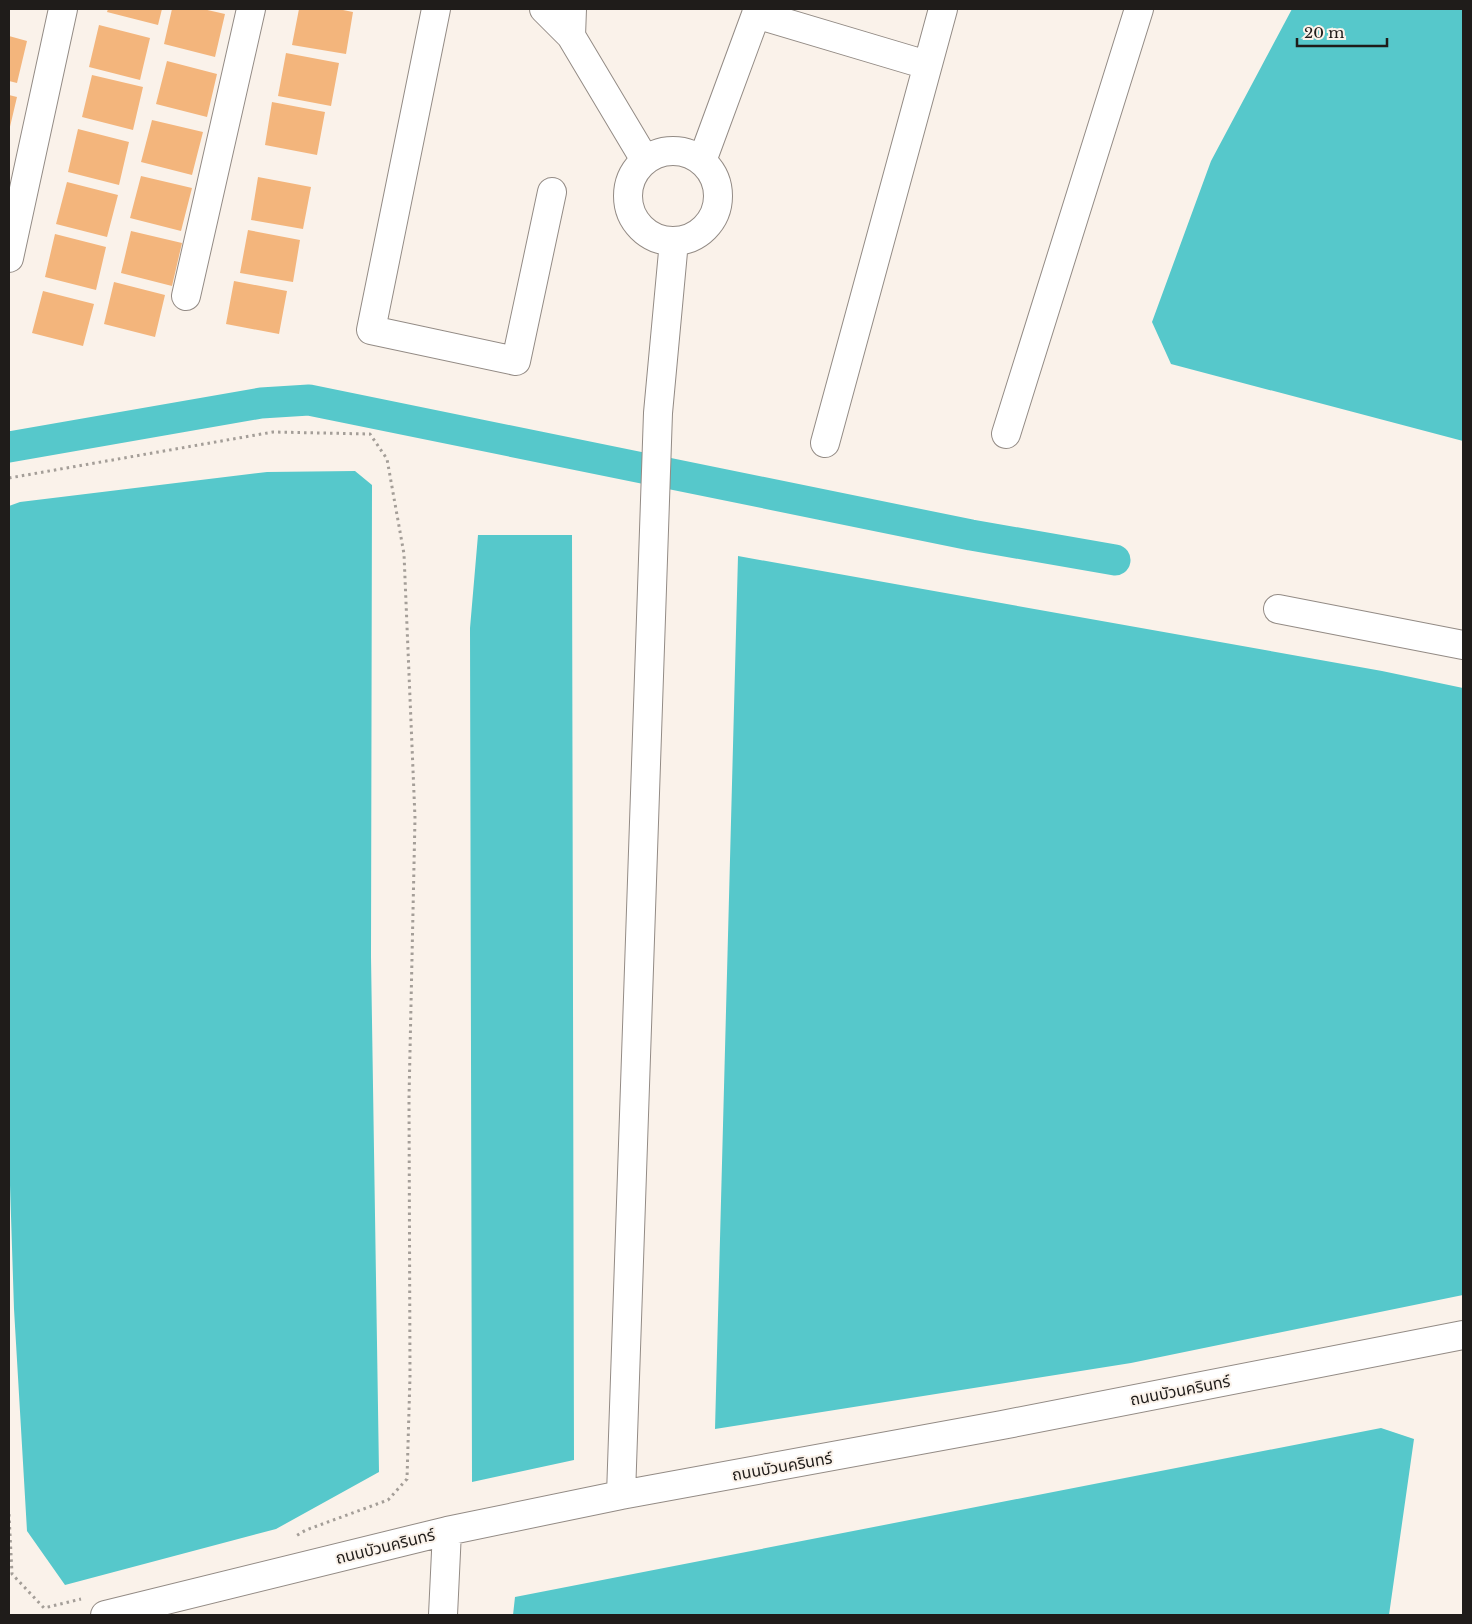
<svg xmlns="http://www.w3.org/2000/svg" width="1472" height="1624" font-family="'Libre Baskerville','Noto Sans Thai',serif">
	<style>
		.water { fill: #56c8cb }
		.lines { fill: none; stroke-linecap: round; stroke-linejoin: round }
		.canal { stroke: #56c8cb; stroke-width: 31 }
		.building { fill: #f3b57c }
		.minor-casing { stroke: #938b85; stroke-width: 30 }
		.path { stroke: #a49e98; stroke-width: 3; stroke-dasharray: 2.5 4; stroke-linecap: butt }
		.minor { stroke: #fff; stroke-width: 28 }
		.labels { text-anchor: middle; stroke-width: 4; stroke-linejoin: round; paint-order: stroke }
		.street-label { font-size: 16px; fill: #1f1c1a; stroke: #faf2ea }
	</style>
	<rect width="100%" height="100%" fill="#faf2ea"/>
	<path class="water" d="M1292,9H1463V441L1171,364L1152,322L1211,161Z
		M355,471L372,485L371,957L379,1472L276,1529L65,1585L27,1531L14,1309L9,1154V506L20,502L267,472Z
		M478,535H572L574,1460L472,1482L470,628Z
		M738,556L1382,671L1463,688V1295L1131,1363L715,1429Z
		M1381,1428L1414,1439L1389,1615H513L515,1597Z"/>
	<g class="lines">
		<path class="canal" d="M9,447L261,403L309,400L971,535L1115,560"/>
	</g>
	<path class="building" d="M108,9H162L158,25L107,12Z
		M172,9H203L225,14L215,57L164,44Z
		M299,9H338L353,12L346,54L292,45Z
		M99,25L150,38L140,80L89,67Z
		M9,36L27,41L17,83L9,81Z
		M286,53L339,63L331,106L278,96Z
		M167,61L217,74L207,117L156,104Z
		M92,75L143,87L133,130L82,117Z
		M9,95L17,97L9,131Z
		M272,102L325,112L317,155L265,145Z
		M152,120L203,132L192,175L141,162Z
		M78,129L129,142L119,185L68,172Z
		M141,176L192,188L181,231L130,218Z
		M258,177L311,187L303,229L251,220Z
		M67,182L118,195L107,237L56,224Z
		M248,230L300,240L293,282L240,273Z
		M131,231L182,243L172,286L121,273Z
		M55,234L106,247L96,290L45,277Z
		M234,281L287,291L279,334L226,324Z
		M114,282L165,295L155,337L104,324Z
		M43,291L94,304L83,346L32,333Z"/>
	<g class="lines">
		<g class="minor-casing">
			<path id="minor" d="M436,9L371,330L516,361L552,192
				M544,9L571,36
				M572,9L571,36L645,160
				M756,14L927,65
				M628 196a45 45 0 1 1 90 0a45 45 0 1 1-90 0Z
				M702,161L758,9
				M9,258L63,9
				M186,296L251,9
				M1006,434L1139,9
				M825,443L943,9
				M1278,609L1463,645
				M621,1495L658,413L674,241
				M105,1615L447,1531L621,1495L1002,1425L1463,1335
				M443,1615L447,1531"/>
		</g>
		<path class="path" d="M9,478L273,432L370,434L387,459L404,554L415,818L409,1098L410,1376L407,1479L388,1500L306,1530L294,1537
			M9,1514L12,1574L44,1608L81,1599"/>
		<use href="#minor" class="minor"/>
	</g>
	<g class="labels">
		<g class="street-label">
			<text transform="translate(1180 1390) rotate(-11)" y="6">ถนนบัวนครินทร์</text>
			<text transform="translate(782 1466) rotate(-10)" y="6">ถนนบัวนครินทร์</text>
			<text transform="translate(385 1546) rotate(-14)" y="6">ถนนบัวนครินทร์</text>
		</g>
	</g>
	<rect width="1472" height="1624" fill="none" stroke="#1f1c1a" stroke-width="20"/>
	<path d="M1297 38v8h90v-8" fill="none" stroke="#1f1c1a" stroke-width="2.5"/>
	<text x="1304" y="38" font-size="15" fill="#1f1c1a" stroke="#faf2ea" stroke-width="4" paint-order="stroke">20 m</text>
</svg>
